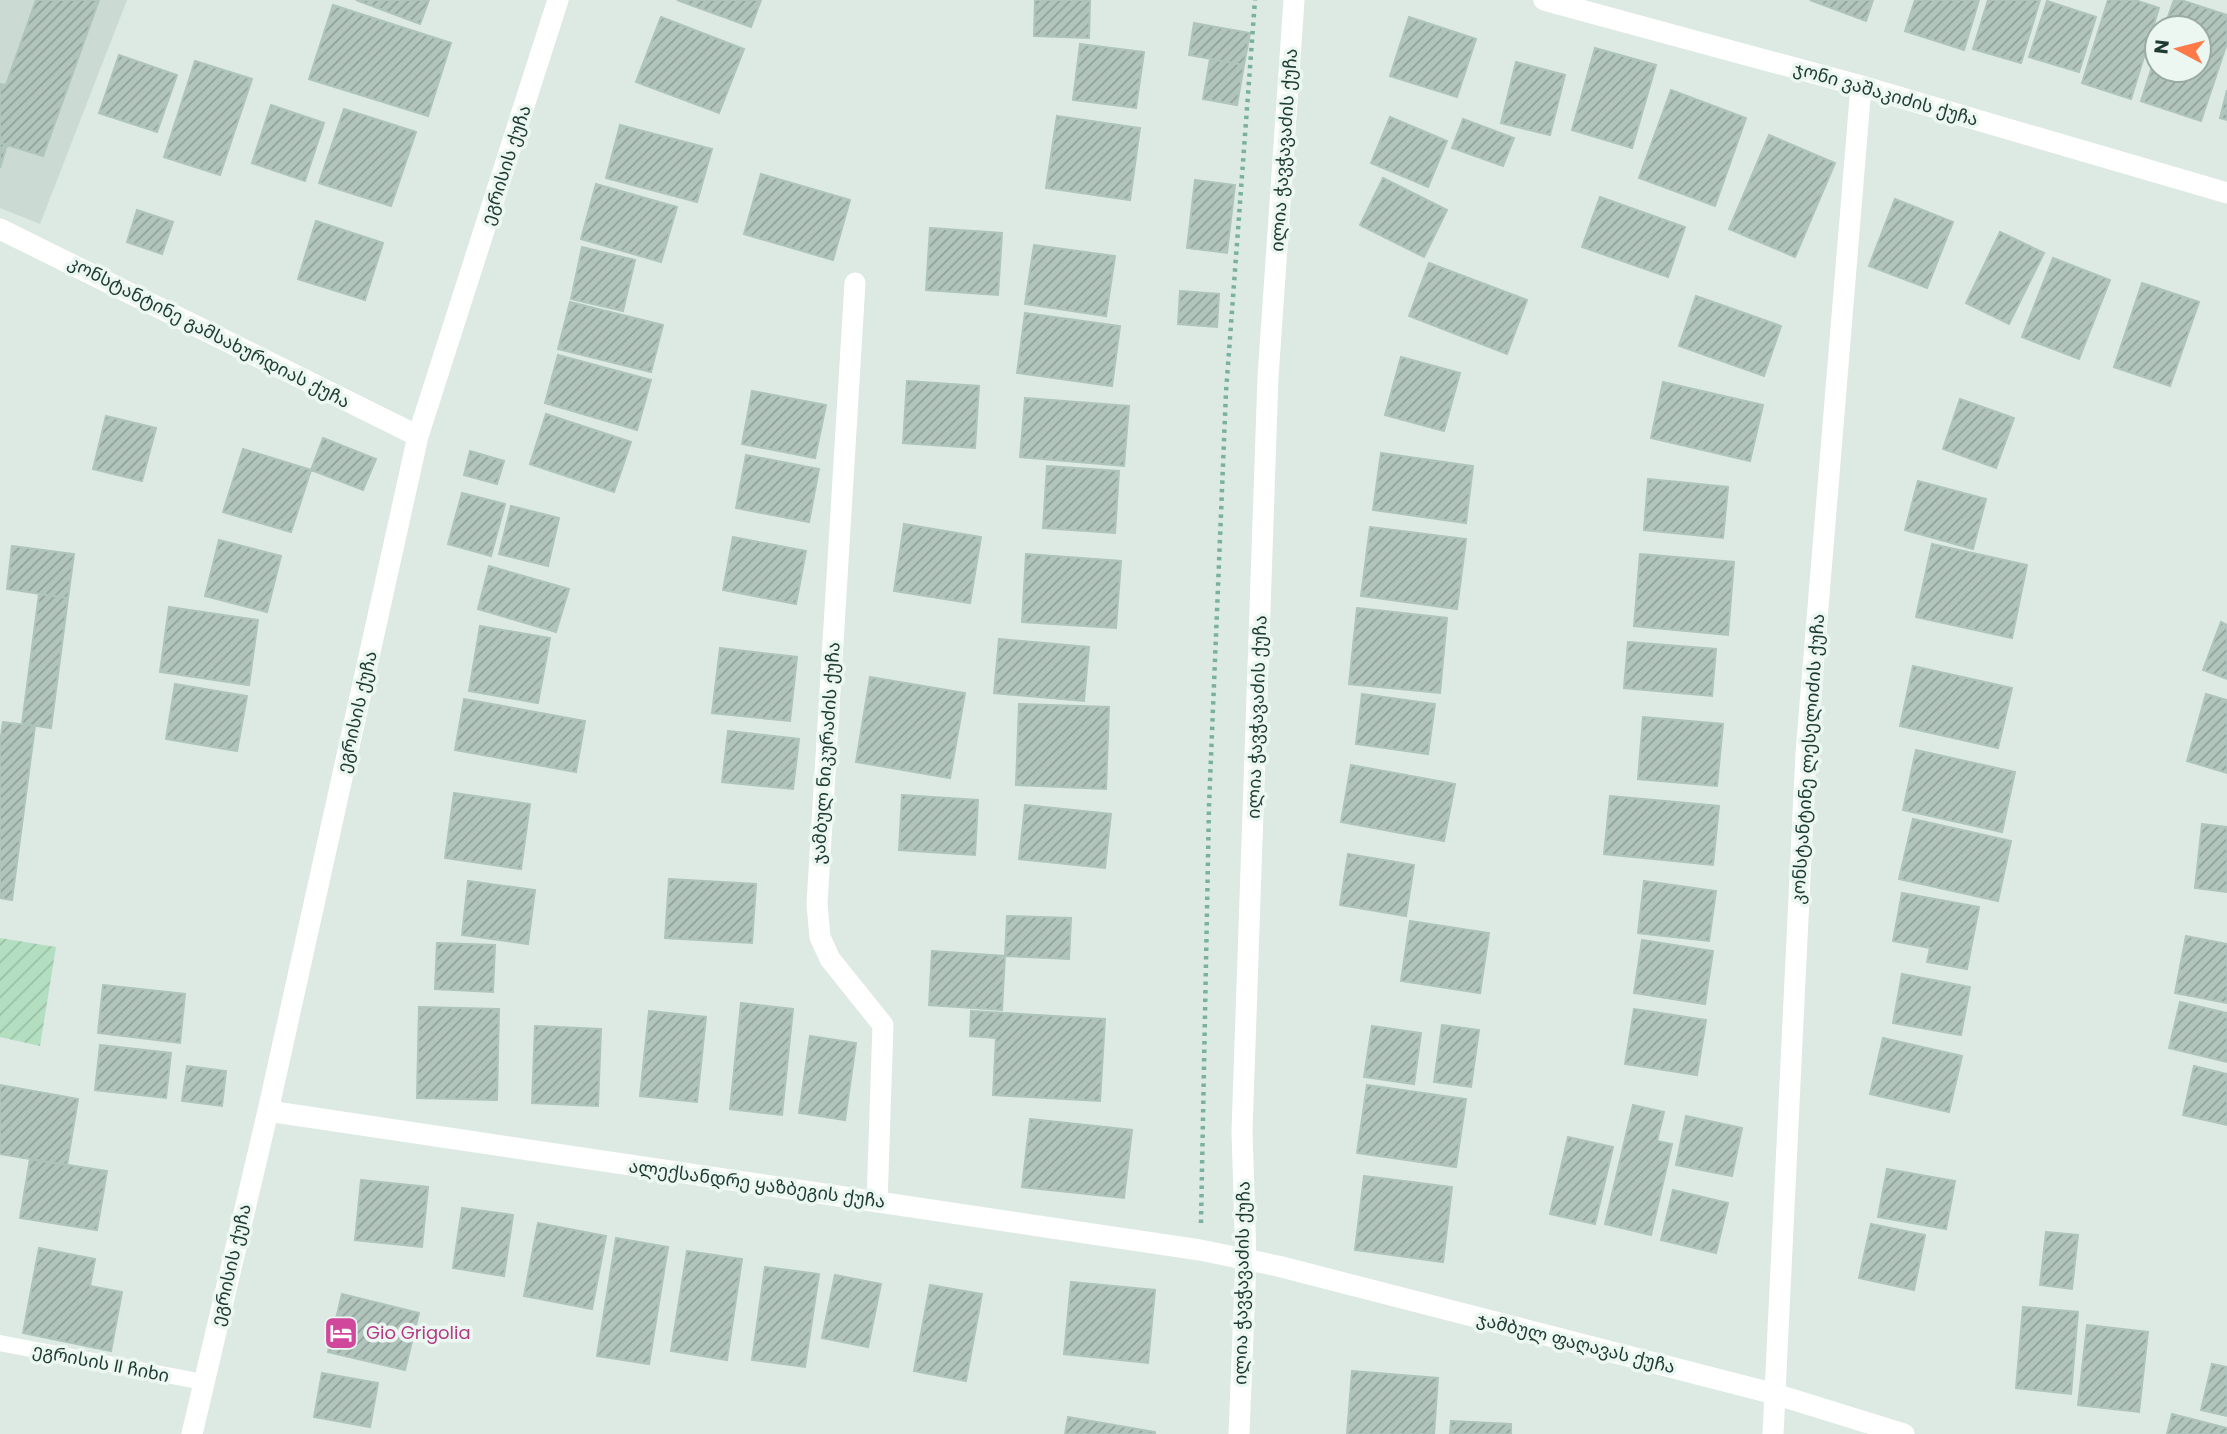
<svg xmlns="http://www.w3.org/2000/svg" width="2227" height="1434" font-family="Poppins,'Noto Sans Georgian',sans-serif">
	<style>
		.built { fill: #cbdad3 }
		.garden { fill: url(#garden-furrows) }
		.building { fill: url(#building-hatch); stroke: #afc4bc; stroke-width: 2 }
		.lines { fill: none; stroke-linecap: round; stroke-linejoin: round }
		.path { stroke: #7ab0a1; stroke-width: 4.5; stroke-dasharray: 3.5 5; stroke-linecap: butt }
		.lane { stroke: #fff; stroke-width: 16 }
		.street { stroke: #fff; stroke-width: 21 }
		.labels { text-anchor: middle; stroke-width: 7; stroke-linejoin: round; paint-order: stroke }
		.street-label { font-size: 18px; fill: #1d3a33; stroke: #edf7f2 }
		.hotel-label { font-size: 18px; fill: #b23c85; stroke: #edf7f2; text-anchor: start }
	</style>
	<defs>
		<pattern id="garden-furrows" width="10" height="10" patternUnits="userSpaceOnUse" patternTransform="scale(1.75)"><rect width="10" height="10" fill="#b3dec0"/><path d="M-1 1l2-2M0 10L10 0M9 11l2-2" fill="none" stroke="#9abfa5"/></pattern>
		<pattern id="building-hatch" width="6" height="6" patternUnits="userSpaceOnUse" patternTransform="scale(1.75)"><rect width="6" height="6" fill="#b2c5bd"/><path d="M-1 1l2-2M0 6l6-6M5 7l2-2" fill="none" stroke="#90a19a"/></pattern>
	</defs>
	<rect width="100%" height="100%" fill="#ddeae4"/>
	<path class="built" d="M0,0H127L40,224L0,208Z"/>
	<path class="garden" d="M0,938L56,947L40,1046L0,1037Z"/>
	<path class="building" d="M36,0H99L43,156L0,143V84L6,85Z
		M356,0H429L420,24Z
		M677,0H761L751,27Z
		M1035,0H1090L1089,38L1034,36Z
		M1810,0H1873L1866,21Z
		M1915,0H1979L1964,50L1905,31Z
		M1988,0H2040L2021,63L1973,49Z
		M2108,0H2135L2159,8L2131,99L2082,83Z
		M2174,0H2181L2227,15V43L2201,121L2141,101L2157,51V70H2199V28H2164Z
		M2047,1L2096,17L2079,72L2029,57Z
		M333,5L451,43L428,116L309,79Z
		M661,17L744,49L719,113L636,82Z
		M1409,17L1476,39L1457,97L1390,76Z
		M1194,23L1250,33L1244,65L1189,55Z
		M1080,44L1144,52L1136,108L1073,100Z
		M1595,48L1656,65L1632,148L1572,130Z
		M119,55L177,75L157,132L99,113Z
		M1210,59L1244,65L1237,105L1203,99Z
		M195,61L252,79L220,175L164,157Z
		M1516,62L1565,75L1550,135L1501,123Z
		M1671,90L1746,118L1715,206L1639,178Z
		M2227,90V120L2220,118Z
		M271,105L324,123L305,181L252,163Z
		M344,109L416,132L391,206L319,183Z
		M1057,116L1140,128L1130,200L1046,188Z
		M1390,117L1447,141L1428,187L1371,163Z
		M1463,119L1514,138L1503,166L1452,148Z
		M620,125L712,149L697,202L606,178Z
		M1769,135L1835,163L1795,257L1729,229Z
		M0,143L7,145L0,168Z
		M761,174L850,200L833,260L744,234Z
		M1383,178L1447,210L1424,257L1360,225Z
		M1195,180L1235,185L1227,253L1187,248Z
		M596,184L677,207L661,262L581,239Z
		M1600,197L1685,227L1668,277L1582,247Z
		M1895,199L1953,222L1927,288L1869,266Z
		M137,210L173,222L162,254L127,242Z
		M316,221L383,243L365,300L298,279Z
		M930,228L1002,233L998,295L926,290Z
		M2000,232L2044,253L2009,324L1966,303Z
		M1034,245L1115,256L1106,316L1025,304Z
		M582,247L635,260L623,311L571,299Z
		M2053,258L2110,280L2079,359L2022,337Z
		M1429,263L1527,300L1507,354L1409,316Z
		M2142,283L2199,302L2170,386L2114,367Z
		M1180,291L1219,294L1217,327L1178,324Z
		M1696,296L1781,326L1764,376L1679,346Z
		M570,302L663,325L651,372L558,349Z
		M1025,313L1120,326L1112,386L1017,373Z
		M558,355L651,380L637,430L545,403Z
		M1401,357L1460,373L1444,431L1385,415Z
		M907,381L979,386L975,448L903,443Z
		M1663,382L1763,405L1750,461L1651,438Z
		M752,391L826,405L815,458L742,444Z
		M1025,398L1129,406L1124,466L1020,457Z
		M1960,399L2014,418L1996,468L1943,449Z
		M546,414L631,442L614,492L530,464Z
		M106,416L156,428L142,481L93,469Z
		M323,438L376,459L363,490L311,470Z
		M243,449L311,470L291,532L223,512Z
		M470,451L504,461L497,484L464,475Z
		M1381,453L1473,466L1466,523L1373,510Z
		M746,455L819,469L809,522L736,508Z
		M1047,466L1119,471L1115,533L1043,528Z
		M1648,479L1728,487L1723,538L1644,530Z
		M1918,481L1986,499L1973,549L1905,530Z
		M462,493L505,504L491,556L448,544Z
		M511,506L559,518L548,566L499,554Z
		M904,524L981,537L970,603L894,591Z
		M1370,527L1466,539L1457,609L1361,596Z
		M733,537L806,551L796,604L723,590Z
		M219,540L281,556L267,612L205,596Z
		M1932,544L2027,565L2012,638L1916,617Z
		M12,546L74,554L68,598L7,589Z
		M1026,554L1121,561L1116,628L1022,622Z
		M1640,554L1734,562L1728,635L1634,626Z
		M489,566L569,589L556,632L478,609Z
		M39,594L68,598L51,728L22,724Z
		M169,607L258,620L249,685L160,672Z
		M1357,608L1447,618L1440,693L1349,684Z
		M2221,622L2227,625V679L2203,670Z
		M480,626L550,638L538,703L469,691Z
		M999,639L1089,647L1084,701L994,693Z
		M1628,642L1716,649L1712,696L1624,688Z
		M720,648L797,657L790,721L712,713Z
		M1913,666L2012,688L1998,748L1900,726Z
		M870,677L965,693L950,778L856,762Z
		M175,684L247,696L237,751L166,739Z
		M1362,694L1435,704L1428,754L1356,744Z
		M2206,694L2227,700V773L2187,761Z
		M464,699L585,721L576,772L455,750Z
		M1019,704L1109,707L1106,789L1016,785Z
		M1643,717L1723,724L1717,786L1638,779Z
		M3,722L35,726L12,900L0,898V742Z
		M728,731L799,739L793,789L722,782Z
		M1916,750L2015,772L2002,832L1903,810Z
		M1351,765L1455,784L1444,841L1341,822Z
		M454,793L530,804L521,869L445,858Z
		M902,795L978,800L975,855L899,850Z
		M1610,796L1719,806L1713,865L1604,854Z
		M1025,805L1111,814L1105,868L1019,859Z
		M1913,819L2011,841L1998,901L1899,879Z
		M2202,824L2227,827V892L2195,888Z
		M1348,854L1414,865L1406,916L1340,905Z
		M669,879L756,884L752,943L665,938Z
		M468,881L535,890L528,944L462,935Z
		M1644,881L1716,891L1709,941L1638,933Z
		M1902,893L1979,907L1967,969L1927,962L1930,948L1893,941Z
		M1007,916L1071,918L1069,959L1005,956Z
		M1410,921L1489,933L1480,993L1401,981Z
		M2186,936L2227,944V1003L2175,993Z
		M1642,940L1713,951L1705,1004L1634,993Z
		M437,943L495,945L493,992L435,989Z
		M932,951L1005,956L1002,1010L929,1005Z
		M1902,974L1970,987L1961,1035L1893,1023Z
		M103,985L185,994L180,1043L98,1033Z
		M2180,1002L2227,1013V1062L2169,1048Z
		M741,1003L793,1009L782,1115L730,1109Z
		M419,1007L499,1009L497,1100L417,1098Z
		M1634,1009L1706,1020L1697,1075L1625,1064Z
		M649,1011L706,1017L697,1102L640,1096Z
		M971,1011L1105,1019L1100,1101L993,1095L996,1038L970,1036Z
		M1442,1025L1479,1030L1471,1087L1434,1082Z
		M535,1026L601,1029L598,1106L532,1103Z
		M1372,1026L1421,1033L1414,1084L1364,1077Z
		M810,1036L856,1043L845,1120L799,1113Z
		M1883,1038L1962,1056L1949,1112L1870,1094Z
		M100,1045L171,1053L166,1098L95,1090Z
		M187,1066L226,1071L222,1106L182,1101Z
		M2194,1066L2227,1074V1125L2183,1115Z
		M0,1085L78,1099L67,1165L0,1154Z
		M1367,1085L1466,1099L1456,1167L1357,1153Z
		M1633,1105L1664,1112L1657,1141L1672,1144L1651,1235L1605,1224Z
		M1686,1116L1742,1128L1732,1176L1676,1165Z
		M1030,1119L1132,1130L1124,1198L1022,1187Z
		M1568,1137L1613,1147L1595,1224L1550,1214Z
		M30,1159L107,1171L97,1230L20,1218Z
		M1887,1169L1955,1181L1946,1229L1878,1217Z
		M1364,1176L1452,1187L1443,1262L1355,1250Z
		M361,1180L428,1187L422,1247L355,1240Z
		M1673,1190L1728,1203L1716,1253L1661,1240Z
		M462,1208L513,1215L504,1276L453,1268Z
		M538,1223L606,1236L592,1309L524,1296Z
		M1871,1224L1925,1235L1914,1290L1859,1278Z
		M2046,1232L2078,1235L2072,1289L2040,1285Z
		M616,1238L668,1247L649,1364L597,1356Z
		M39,1248L95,1259L90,1286L122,1292L111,1351L23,1333Z
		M687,1251L742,1259L727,1360L671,1351Z
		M765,1267L819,1274L805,1367L752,1360Z
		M835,1275L881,1284L868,1347L822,1338Z
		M1071,1282L1155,1290L1148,1363L1064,1354Z
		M930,1285L982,1294L966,1381L914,1371Z
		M342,1294L419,1313L405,1370L328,1352Z
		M2023,1307L2078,1312L2071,1394L2016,1388Z
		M2087,1325L2148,1332L2139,1412L2078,1405Z
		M2212,1364L2227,1367V1416L2201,1410Z
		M1352,1371L1438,1378L1434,1434H1347Z
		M322,1373L378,1383L370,1427L314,1417Z
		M2172,1414L2227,1428V1434H2167Z
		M1068,1417L1155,1432V1434H1065Z
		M1451,1421L1511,1424V1434H1450Z"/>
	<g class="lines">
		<path class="path" d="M1201,1223L1209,806L1226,392L1255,0"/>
		<path class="lane" d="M0,1343L203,1382"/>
		<path class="street" d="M1544,0L1861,86L2227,193
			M0,229L418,436
			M855,283L817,904L820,937L830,959L883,1025L877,1202
			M268,1111L1200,1250L1278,1266L1775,1394L1904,1434
			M192,1434L268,1111L418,436L558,0
			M1239,1434L1246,1260L1242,1131L1268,377L1294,0
			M1773,1434L1806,753L1861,86"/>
	</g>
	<defs>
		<g id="hotel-square" transform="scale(1.75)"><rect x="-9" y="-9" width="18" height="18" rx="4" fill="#d1479c" stroke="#edf7f2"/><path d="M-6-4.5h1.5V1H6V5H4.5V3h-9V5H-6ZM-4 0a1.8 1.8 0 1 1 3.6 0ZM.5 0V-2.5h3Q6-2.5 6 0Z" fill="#fff"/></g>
	</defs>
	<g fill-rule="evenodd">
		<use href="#hotel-square" x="341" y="1333"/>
	</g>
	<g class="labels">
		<g class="street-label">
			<text transform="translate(1886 94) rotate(16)" y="6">ჯონი ვაშაკიძის ქუჩა</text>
			<text transform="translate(1284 150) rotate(-86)" y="6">ილია ჭავჭავაძის ქუჩა</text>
			<text transform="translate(506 165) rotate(-72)" y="6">ეგრისის ქუჩა</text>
			<text transform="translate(209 332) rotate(27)" y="6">კონსტანტინე გამსახურდიას ქუჩა</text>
			<text transform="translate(357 712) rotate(-77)" y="6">ეგრისის ქუჩა</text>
			<text transform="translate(1257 717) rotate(-88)" y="6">ილია ჭავჭავაძის ქუჩა</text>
			<text transform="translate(826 753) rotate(-86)" y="6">ჯამბულ ნიკურაძის ქუჩა</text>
			<text transform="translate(1808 759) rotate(-86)" y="6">კონსტანტინე ლესელიძის ქუჩა</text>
			<text transform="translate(757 1184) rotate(8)" y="6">ალექსანდრე ყაზბეგის ქუჩა</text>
			<text transform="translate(231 1265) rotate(-77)" y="6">ეგრისის ქუჩა</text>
			<text transform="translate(1242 1283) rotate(-89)" y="6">ილია ჭავჭავაძის ქუჩა</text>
			<text transform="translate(1576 1343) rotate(14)" y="6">ჯამბულ ფაღავას ქუჩა</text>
			<text transform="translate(101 1363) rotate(11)" y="6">ეგრისის II ჩიხი</text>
		</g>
		<g class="hotel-label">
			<text x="366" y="1339">Gio Grigolia</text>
		</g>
	</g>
	<g transform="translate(2178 49) rotate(277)"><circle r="33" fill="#edf7f2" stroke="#9aaba6" stroke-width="2"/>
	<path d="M0-5L12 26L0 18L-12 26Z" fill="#fd7948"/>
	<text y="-10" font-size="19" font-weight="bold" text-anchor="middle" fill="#1d3a33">N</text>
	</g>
</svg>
